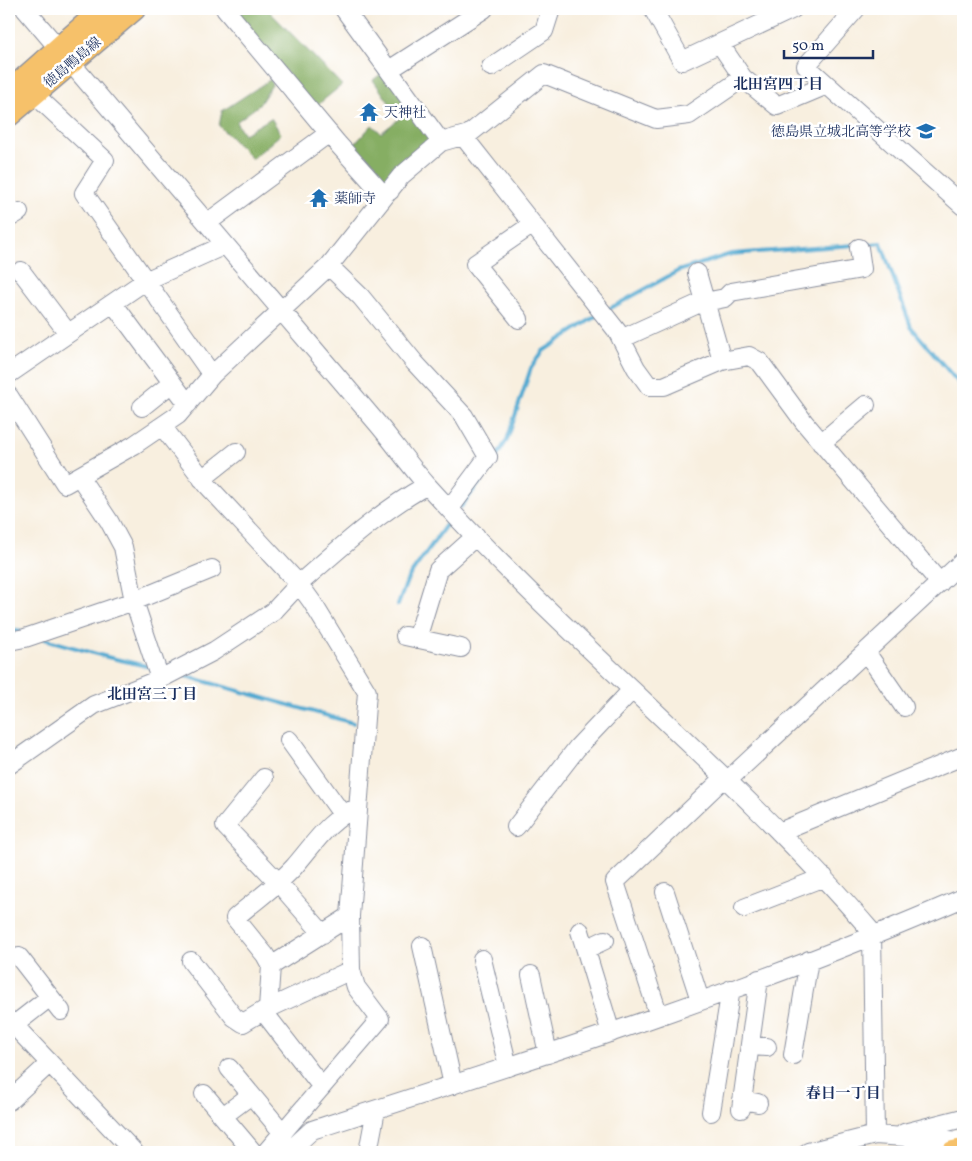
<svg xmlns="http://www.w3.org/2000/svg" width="972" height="1161" font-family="Vollkorn,'Noto Serif JP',serif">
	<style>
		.forest { fill: #86ae64; stroke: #506e61 }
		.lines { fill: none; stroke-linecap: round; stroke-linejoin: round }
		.stream { stroke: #54aad1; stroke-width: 4 }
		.minor-casing { stroke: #8a8f9e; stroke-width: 20 }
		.major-casing { stroke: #8a8f9e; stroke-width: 25 }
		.minor { stroke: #fff; stroke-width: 18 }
		.major { stroke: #f6c16b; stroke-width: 22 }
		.labels { text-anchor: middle; stroke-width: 5; stroke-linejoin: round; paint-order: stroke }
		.street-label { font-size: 14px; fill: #1b2f5e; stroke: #fff }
		.poi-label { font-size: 14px; fill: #1b2f5e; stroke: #fff; text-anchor: start }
		.neighbourhood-label { font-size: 15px; font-weight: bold; fill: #1b2f5e; stroke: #fff }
	</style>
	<rect width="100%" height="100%" fill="#fff"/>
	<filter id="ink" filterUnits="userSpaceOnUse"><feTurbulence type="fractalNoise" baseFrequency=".02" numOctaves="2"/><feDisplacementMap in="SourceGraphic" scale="10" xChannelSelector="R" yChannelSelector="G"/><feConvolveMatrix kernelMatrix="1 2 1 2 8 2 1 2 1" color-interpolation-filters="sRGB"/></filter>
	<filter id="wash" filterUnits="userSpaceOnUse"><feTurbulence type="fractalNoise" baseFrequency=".0096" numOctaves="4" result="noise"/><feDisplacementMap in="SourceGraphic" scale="20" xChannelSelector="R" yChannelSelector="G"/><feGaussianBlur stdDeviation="1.12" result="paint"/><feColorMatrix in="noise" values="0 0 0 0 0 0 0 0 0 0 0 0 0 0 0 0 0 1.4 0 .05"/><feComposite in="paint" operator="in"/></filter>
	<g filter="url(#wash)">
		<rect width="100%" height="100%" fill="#f8efdf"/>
		<path class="forest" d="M233,9H267L342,85L315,107Z
			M386,70L436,143L384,185L350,149L372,125L381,133L400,118L373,80Z
			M271,79L272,85L259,105L236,122L244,134L271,118L281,134L252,159L219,126L222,111Z"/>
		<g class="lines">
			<path class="stream" d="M862,245L881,243L911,327L963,388
				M607,310L678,271L731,254L855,245
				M494,461L507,440L531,368L543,351L599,314
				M461,507L484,477
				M398,605L408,578L451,518
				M9,629L21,632
				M45,639L107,657L151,667
				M182,675L353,723"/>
		</g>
	</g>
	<g filter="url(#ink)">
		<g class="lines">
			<g class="minor-casing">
				<path id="minor" d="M25,9L377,423C394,443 409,465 427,485C568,641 735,773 872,932L875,1135L963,1141
					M225,9L337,143L381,192L390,191
					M344,9L441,142
					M653,9L682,61L793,9
					M856,9L806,66L963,206
					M491,67L544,31L551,9
					M389,70L484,9
					M743,78L777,106L827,85
					M34,94L105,160L84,193L212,375
					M463,136L617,331L636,368L649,386H664L722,361L749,356L760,362L804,422L940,583
					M9,218L19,212
					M207,223L329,133
					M329,266L361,297L415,363L464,416L488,457L450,508
					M21,271L68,333
					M697,273L722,361
					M113,303L188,404
					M519,319L475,264L533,224
					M621,339L700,303L725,298L731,292L862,269L859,248
					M9,374L145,281L225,245
					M9,396L65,484L134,445L178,415L212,375L329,266L401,176L441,142L469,134L544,74L656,119L689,115L743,78L720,44
					M142,407L172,383
					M821,443L866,405
					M79,476L109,521L123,547L134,601L160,679
					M202,479L236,452
					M405,636L461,648
					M417,639L438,570L476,536
					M9,641L25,638L134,601L212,569
					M866,652L904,707
					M289,740L342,814
					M9,765L94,705L160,679L214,651L273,612L299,584L208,486L162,426
					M264,778L225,826L277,881L323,934
					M727,781L963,561
					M516,827L577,748L631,691
					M779,832L963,756
					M665,892L700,1000
					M744,908L824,877
					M350,916L271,966L265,955L235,918C254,901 277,886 294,867C315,843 328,820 358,807
					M580,931L611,1033
					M422,946L453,1085
					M586,949L605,940
					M19,957L61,1011
					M482,959L508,1067
					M191,961L234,1017L243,1023L263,1011L351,970
					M531,975L548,1054
					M268,1008L271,966
					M263,1011L322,1087
					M659,1016L615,882L724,778
					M9,1020L134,1152
					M9,1029L50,997
					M750,1046L767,1047
					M793,1055L809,960
					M229,1068L283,1133
					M204,1094L253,1152
					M742,1100L758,1103
					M9,1101L50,1063
					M741,1109L759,979
					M711,1112L731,989
					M223,1116L251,1095
					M904,1133L963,1118
					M266,1152L380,1019L356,987L351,970L350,916L367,692L312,602L299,584C340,548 379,512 427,485
					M288,1152L312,1130C531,1060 752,990 963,898
					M368,1152L376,1110
					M808,1152L875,1135"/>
			</g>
			<g class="major-casing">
				<path id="major" d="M9,92L103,9
					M9,115L134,9
					M953,1152L963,1150"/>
			</g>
			<use href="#minor" class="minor"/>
			<use href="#major" class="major"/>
		</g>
	</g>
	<defs>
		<g id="temple-bare" transform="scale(1.5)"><path d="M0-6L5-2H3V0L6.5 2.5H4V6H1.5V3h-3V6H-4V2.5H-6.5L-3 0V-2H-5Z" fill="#1f6fb2" stroke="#fff" stroke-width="2.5" paint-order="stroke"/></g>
		<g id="school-bare" transform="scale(1.5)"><path d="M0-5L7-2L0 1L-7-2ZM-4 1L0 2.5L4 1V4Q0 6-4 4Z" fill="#1f6fb2" stroke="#fff" stroke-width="2.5" paint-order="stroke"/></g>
	</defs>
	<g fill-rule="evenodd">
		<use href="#temple-bare" x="369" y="112"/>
		<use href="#school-bare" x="926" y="131"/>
		<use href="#temple-bare" x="319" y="198"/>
	</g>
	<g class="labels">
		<g class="street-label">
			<text transform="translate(72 62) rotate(-40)" y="5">徳島鴨島線</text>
		</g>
		<g class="poi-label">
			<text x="384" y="117">天神社</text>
			<text x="911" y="136" text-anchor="end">徳島県立城北高等学校</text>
			<text x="334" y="203">薬師寺</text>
		</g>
		<g class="neighbourhood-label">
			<text x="778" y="89">北田宮四丁目</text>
			<text x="152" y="699">北田宮三丁目</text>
			<text x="843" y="1098">春日一丁目</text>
		</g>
	</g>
	<rect width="972" height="1161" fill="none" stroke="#fff" stroke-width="30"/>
	<path d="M784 50v8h89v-8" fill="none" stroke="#1b2f5e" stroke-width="2.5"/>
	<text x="792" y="50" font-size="15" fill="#1b2f5e" stroke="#ffffff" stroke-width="4" paint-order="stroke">50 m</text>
</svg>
